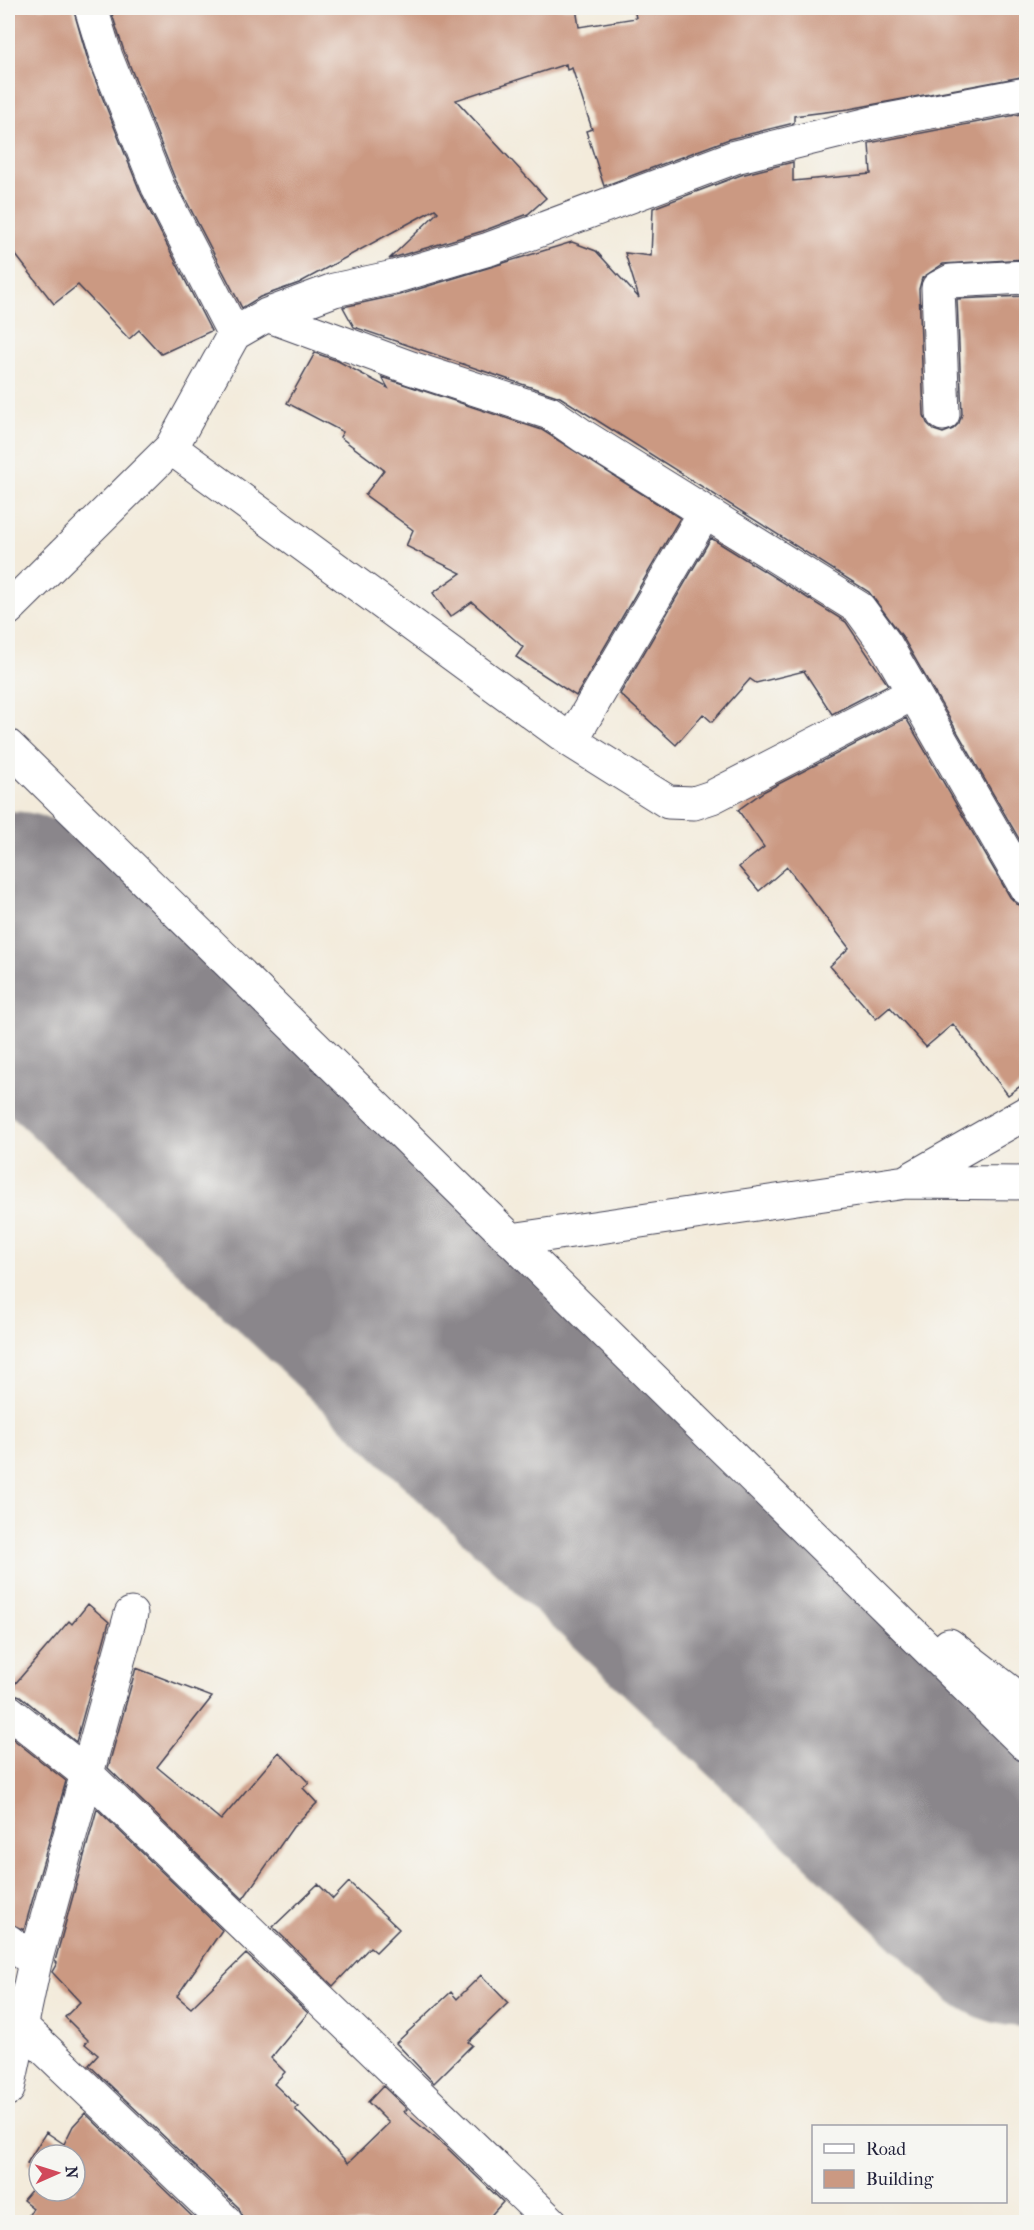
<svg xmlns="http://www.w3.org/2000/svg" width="1034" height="2230" font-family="'IM FELL French Canon',serif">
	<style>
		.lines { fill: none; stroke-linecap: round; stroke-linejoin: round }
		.runway { stroke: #8a868b; stroke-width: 254 }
		.building { fill: #cb9982 }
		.minor-casing { stroke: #414053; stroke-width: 35 }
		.minor { stroke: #fff; stroke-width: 33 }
	</style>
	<rect width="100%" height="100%" fill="#f6f6f2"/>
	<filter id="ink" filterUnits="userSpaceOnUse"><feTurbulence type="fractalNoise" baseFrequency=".0167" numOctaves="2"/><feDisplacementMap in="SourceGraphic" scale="12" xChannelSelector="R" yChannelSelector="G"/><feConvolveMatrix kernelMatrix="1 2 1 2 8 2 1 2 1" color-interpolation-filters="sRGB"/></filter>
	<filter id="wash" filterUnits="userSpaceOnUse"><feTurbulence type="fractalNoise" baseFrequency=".008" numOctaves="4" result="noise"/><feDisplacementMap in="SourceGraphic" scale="24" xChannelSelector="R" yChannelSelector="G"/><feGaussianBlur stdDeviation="1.35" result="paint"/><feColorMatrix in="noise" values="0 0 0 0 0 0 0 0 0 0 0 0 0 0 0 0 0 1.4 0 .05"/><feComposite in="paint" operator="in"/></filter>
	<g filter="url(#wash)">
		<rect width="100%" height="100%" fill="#f3ebdb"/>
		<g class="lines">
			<path class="runway" d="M8,938L1026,1900"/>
		</g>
		<g id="blocks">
			<path class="building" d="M8,8H73L89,64L141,194L211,331L161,354L139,330L129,339L78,285L54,304L8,245Z
				M110,8H576L579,27L636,18L634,8H1026V76L849,109L794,116V123L729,139L604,186L586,131L592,129L572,68L567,70L566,64L456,100L546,198L528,214L483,231L389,259L438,212L435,209L299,283L260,297L242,308L175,179L124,51Z
				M1026,113V259L943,264L922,278L919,289L924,415L927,423L934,430L943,433L953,429L959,423L962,414L957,299L1026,296V851L902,636L869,592L560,397L354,327L343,307L399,295L572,242L596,251L639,298L625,253L651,256L653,208L741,175L793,162V181L871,174L869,143Z
				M315,353L338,361L388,388L382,377L542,430L680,518L576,696L516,657L523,647L472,602L450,617L433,593L461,573L406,546L413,530L365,495L384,470L340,437L343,432L287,403Z
				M711,538L846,622L888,685L832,714L804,671L756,683L750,679L712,722L703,714L676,745L620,694Z
				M906,718L1010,897L1017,904L1026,907V1082L1008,1095L953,1024L926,1047L890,1007L876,1019L830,966L849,948L787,867L759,891L739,867L764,847L738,810L763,792Z
				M88,1604L109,1622L76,1742L20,1696L8,1692L69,1621L72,1624Z
				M136,1668L212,1697L157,1767L221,1820L279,1752L309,1783L303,1788L317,1803L293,1827L243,1899L108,1768Z
				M8,1735L66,1781L24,1930L8,1923Z
				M97,1809L222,1930L177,1996L191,2008L246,1954L308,2013L271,2058L285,2072L274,2084L298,2107L295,2109L348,2163L389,2123L368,2102L383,2086L407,2109L404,2112L446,2147L503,2202L484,2223H244L239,2208L89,2065L98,2055L85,2044L88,2040L65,2017L80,2002L52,1972L57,1963L55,1961Z
				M349,1882L399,1929L376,1952L370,1947L333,1986L273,1927L318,1884L333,1899Z
				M481,1975L508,2003L468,2042L472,2045L434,2083L396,2043L451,1992L457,1999Z
				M85,2113L199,2223H24L33,2208L23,2200L39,2181V2191H75V2155H39V2171L27,2163L46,2132L64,2144L73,2126Z"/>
		</g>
	</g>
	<g filter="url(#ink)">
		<use href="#blocks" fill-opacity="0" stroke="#414053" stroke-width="1.5"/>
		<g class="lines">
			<g class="minor-casing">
				<path id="minor" d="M91,8L106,57L158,187L234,334
					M267,315L411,368L550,413L583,436L859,608L886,645L1026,888
					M943,414L938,288L951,281L1026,277
					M171,448L571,741L668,802L694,803L712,797L914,693
					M8,609L171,448L234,334L267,315L334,290L394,277L489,249L735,157L877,122L1026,94
					M571,741L705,512
					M8,746L1026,1745
					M907,1181L1026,1113
					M511,1240L906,1182L1026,1183
					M949,1645L1026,1704
					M8,1711L87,1774L551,2222
					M8,1941L35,1962
					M19,2024L226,2222
					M8,2089L35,1962L131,1614"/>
			</g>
			<use href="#minor" class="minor"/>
		</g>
	</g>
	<rect width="1034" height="2230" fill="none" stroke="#f6f6f2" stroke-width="30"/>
	<rect x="812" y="2125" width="195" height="78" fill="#f6f6f2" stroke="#a1a1a9" stroke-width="1.5"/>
	<rect x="824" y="2144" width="30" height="9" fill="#ffffff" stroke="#a1a1a9" stroke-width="1.5"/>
	<text x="866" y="2155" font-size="18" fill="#22223b">Road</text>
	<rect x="824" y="2170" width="30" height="18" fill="#cb9982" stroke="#a1a1a9" stroke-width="1.5"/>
	<text x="866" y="2185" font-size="18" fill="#22223b">Building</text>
	<g transform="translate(57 2173) rotate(87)"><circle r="28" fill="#f6f6f2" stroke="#a1a1a9" stroke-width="1.5"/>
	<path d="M0-4.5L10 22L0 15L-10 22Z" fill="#d1495b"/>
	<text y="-9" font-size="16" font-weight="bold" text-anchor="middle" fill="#22223b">N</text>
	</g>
</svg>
